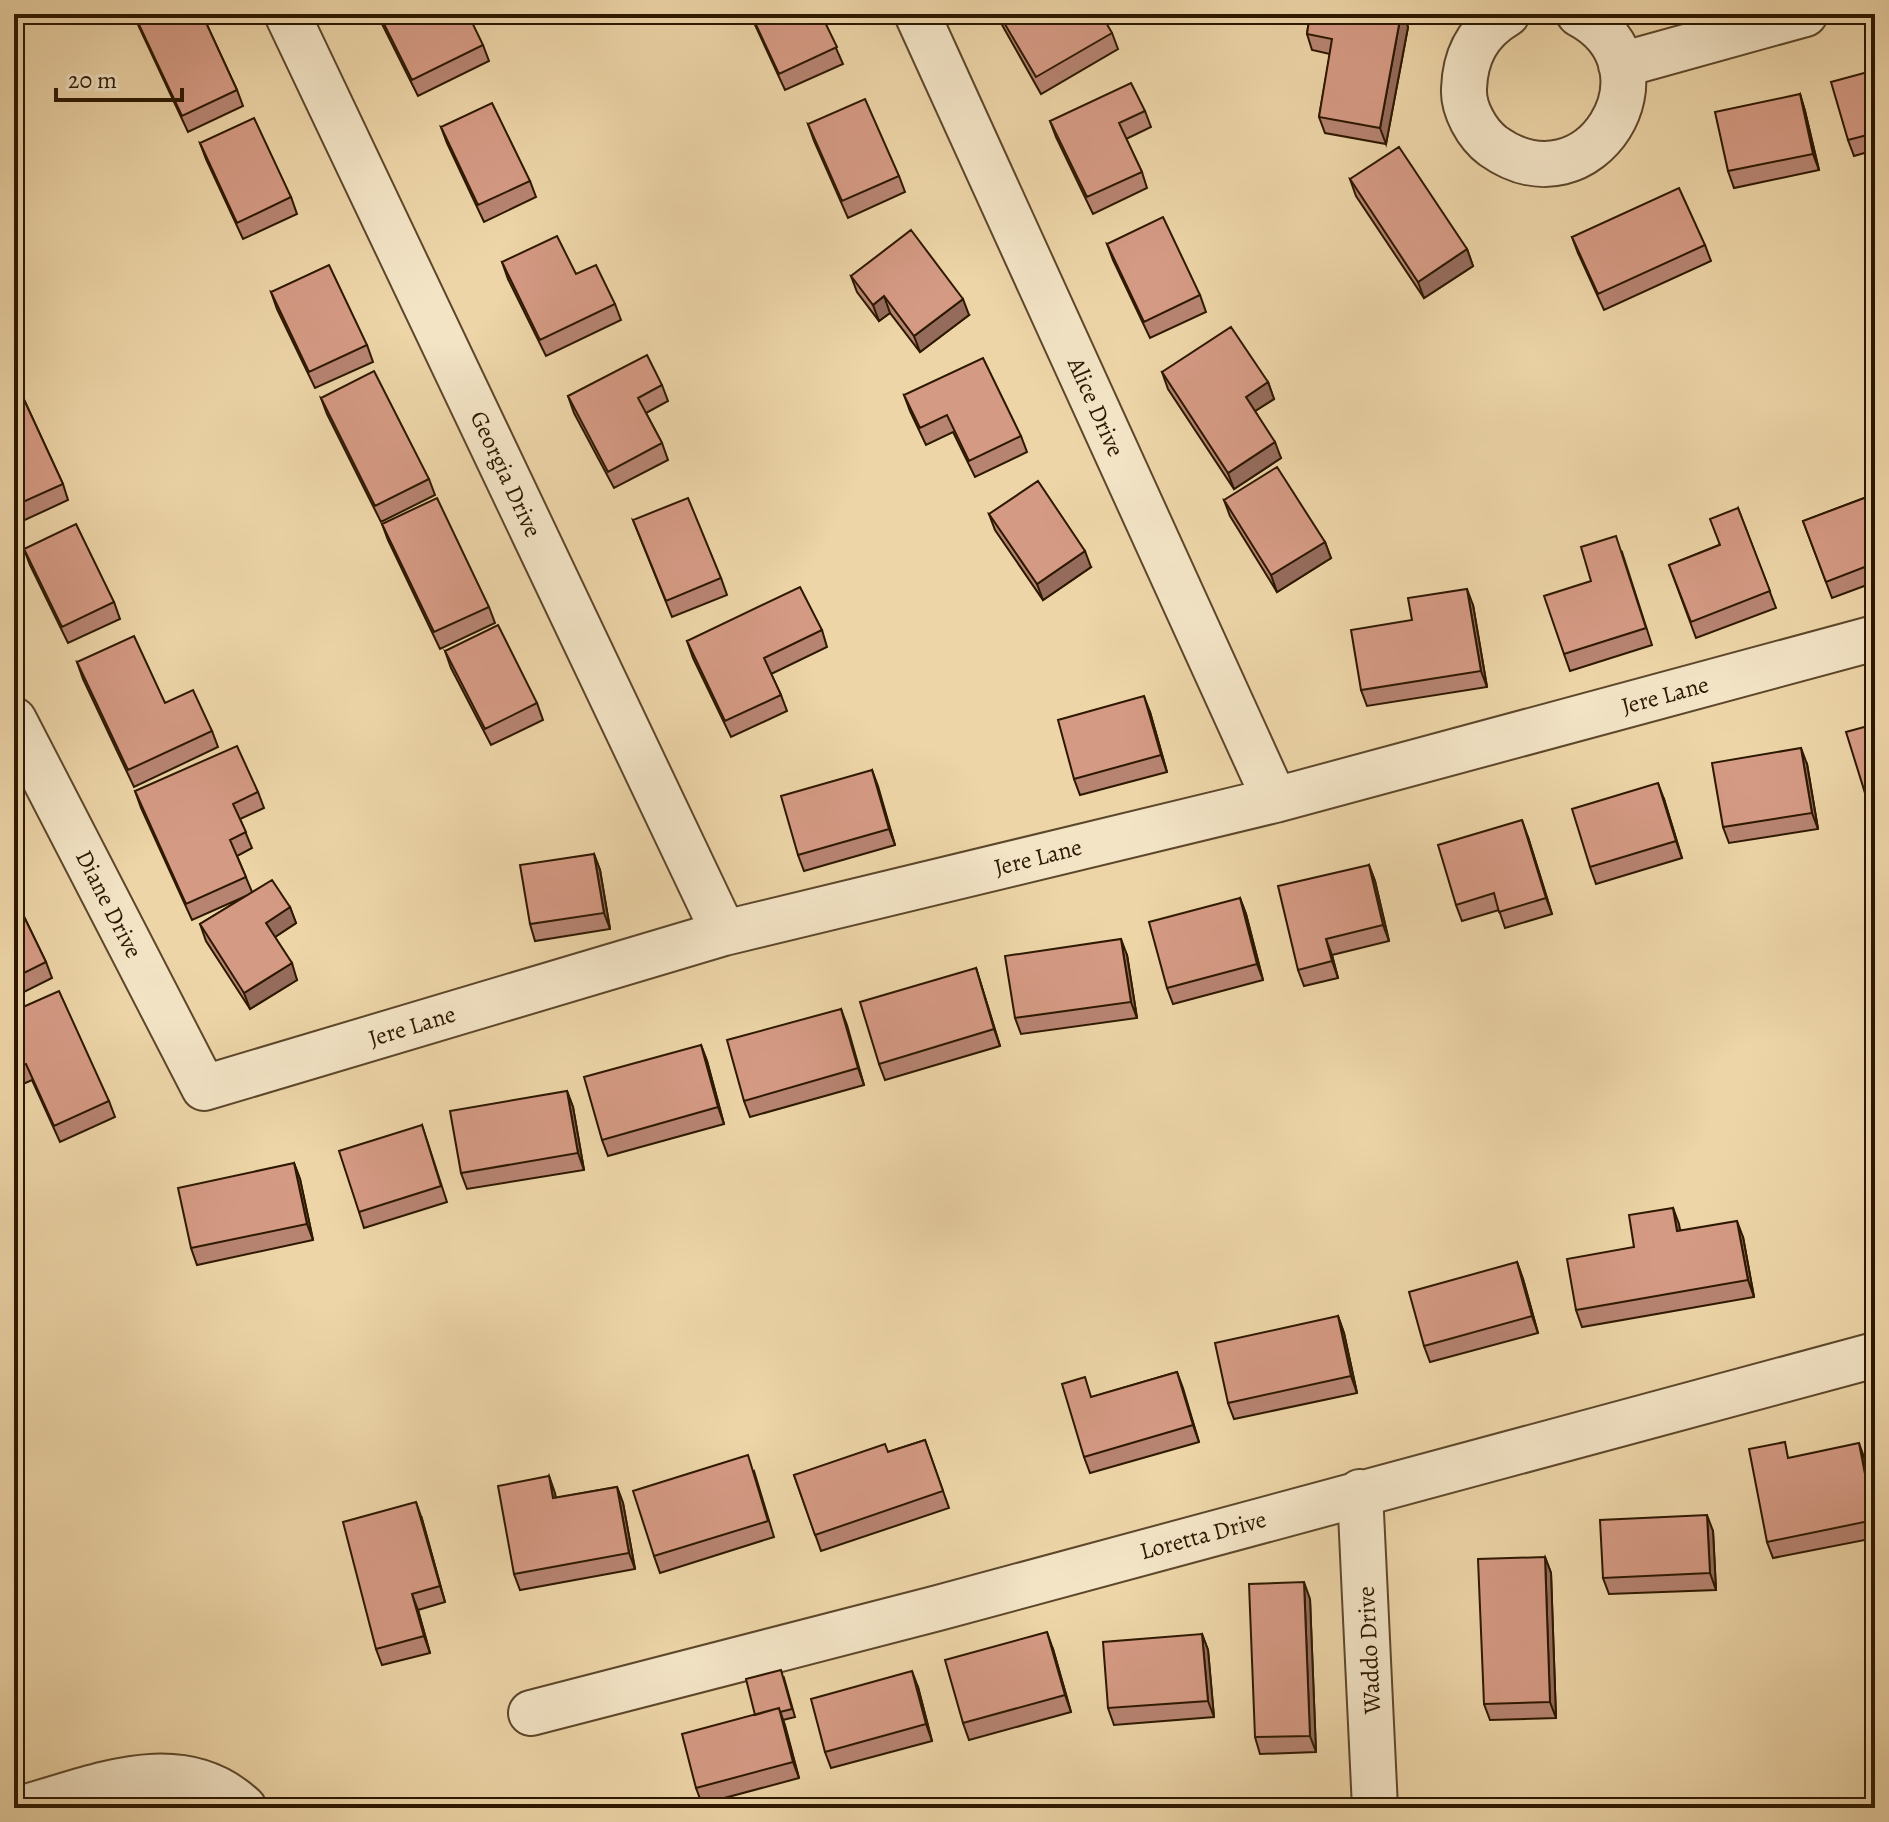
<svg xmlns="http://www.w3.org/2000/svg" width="1889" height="1822" font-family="Alegreya,serif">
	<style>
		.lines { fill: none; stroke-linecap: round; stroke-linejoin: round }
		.minor-casing { stroke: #5d472a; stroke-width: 48 }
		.minor { stroke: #f3e4c6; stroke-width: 44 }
		.wall { fill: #b78472; stroke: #2d1800; stroke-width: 2 }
		.shaded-wall { fill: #956c5c; stroke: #2d1800; stroke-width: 2 }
		.building { fill: #d59a84; stroke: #2d1800; stroke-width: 2 }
		.labels { text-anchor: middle; stroke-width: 7; stroke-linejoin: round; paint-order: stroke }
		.street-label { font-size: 24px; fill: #2d1800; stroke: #f3e4c6 }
	</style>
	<rect width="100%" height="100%" fill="#edd5a8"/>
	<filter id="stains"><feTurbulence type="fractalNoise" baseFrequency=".0025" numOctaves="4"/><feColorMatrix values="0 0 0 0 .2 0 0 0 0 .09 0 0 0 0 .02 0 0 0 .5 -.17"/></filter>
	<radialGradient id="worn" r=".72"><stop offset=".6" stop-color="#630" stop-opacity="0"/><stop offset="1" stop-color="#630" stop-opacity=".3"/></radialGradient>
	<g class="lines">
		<g class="minor-casing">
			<path id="minor" d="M287,14L724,933
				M917,14L1275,800
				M1507,14C1478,31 1465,56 1464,89C1463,109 1477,134 1493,146C1590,215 1680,67 1579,14
				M1621,65L1805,14
				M14,720L204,1088L724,933L1275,800L1875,638
				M1360,1492L1375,1808
				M531,1713L938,1608L1875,1355
				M22,1808C94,1789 180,1748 244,1808"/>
		</g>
		<use href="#minor" class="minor"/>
	</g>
	<path class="wall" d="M133,14H202L237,90L243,106L188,132Z
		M377,14H449L451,19L483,45L489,61L418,96Z
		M750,14H821L843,64L785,90Z
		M998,14H1071L1073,17L1112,33L1118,49L1041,94L1001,23Z
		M1310,14H1403L1408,27L1386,144L1325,133L1319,117L1330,54L1312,50L1307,34Z
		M1875,70V150L1854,156L1848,140Z
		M1800,94L1805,111L1819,170L1734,188L1728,171Z
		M1145,111L1151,127L1126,139L1142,172L1147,188L1093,214L1056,137L1050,121Z
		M808,124L899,176L905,192L848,218L814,141Z
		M441,127L530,181L536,197L484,222L447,143Z
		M200,143L291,197L297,214L243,239L206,159Z
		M1350,179L1467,249L1473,266L1424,298L1356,196Z
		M1572,237L1705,245L1711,261L1604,310L1578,253Z
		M1107,244L1200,295L1206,312L1150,338L1113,260Z
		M502,262L576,274L615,304L621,320L546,356L508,279Z
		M851,276L969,315L920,352L890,313L879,321L857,292Z
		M271,292L367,345L373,362L315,388L277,309Z
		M1162,372L1268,382L1274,399L1255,411L1281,458L1234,489L1168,389Z
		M14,378L63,484L68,500L14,525Z
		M662,385L668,401L646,413L662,443L668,460L614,488L574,413L568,396Z
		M904,395L1021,436L1027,452L975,477L953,432L926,445L910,411Z
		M321,398L429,479L435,495L381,522L327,414Z
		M1875,494V582L1832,598L1803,521Z
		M1224,500L1325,542L1331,558L1277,592L1230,516Z
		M1738,508L1776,608L1696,638L1669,565L1719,545Z
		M989,514L1091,567L1043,600L995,530Z
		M633,520L721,578L727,595L672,617Z
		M382,524L489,607L495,623L440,649L388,540Z
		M24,549L114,602L120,619L68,643L30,565Z
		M1622,552L1652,645L1570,671L1564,654L1591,581Z
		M1473,605L1487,687L1367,706L1361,690L1412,620Z
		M822,630L827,647L771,674L781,695L787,711L731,737L693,658L687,641Z
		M445,651L537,703L543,720L491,745L451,668Z
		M77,662L165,703L212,731L218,747L134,787L83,679Z
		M1150,712L1167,772L1080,795L1074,779Z
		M1875,724V808L1871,810L1865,793Z
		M1807,764L1818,829L1729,843L1723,827Z
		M872,770L895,845L804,871L798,855Z
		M135,791L258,792L264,808L240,819L252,848L237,856L252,892L290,907L296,923L275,937L297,980L250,1009L206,941L200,924L246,896L192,920L141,808Z
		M1664,799L1682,858L1596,884L1590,867Z
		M1528,837L1552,914L1505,928L1499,910L1462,921L1456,905Z
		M594,854L600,870L610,929L535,941L530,924Z
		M1369,865L1375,881L1389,941L1332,955L1338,978L1304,986L1298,970Z
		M14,896L46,962L52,978L14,997Z
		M1240,898L1246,914L1263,980L1173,1004L1167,988Z
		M1127,955L1137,1018L1021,1034L1015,1018Z
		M976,968L1000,1046L885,1080L879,1064Z
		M841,1009L864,1085L750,1117L744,1101Z
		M14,1011L109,1101L115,1117L60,1142L32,1080L14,1088Z
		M701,1045L707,1061L724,1124L608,1156L602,1140Z
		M567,1091L573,1107L584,1170L467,1189L461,1173Z
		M422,1125L447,1202L364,1228L359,1212Z
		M294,1163L300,1179L313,1240L197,1265L191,1248Z
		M1673,1208L1680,1230L1743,1237L1754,1297L1582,1327L1576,1310L1634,1247Z
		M1517,1262L1523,1279L1538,1333L1430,1362L1424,1346Z
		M1338,1316L1344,1333L1357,1393L1234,1419L1228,1403Z
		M1177,1372L1199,1442L1090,1473L1084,1457L1092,1397Z
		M925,1440L949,1508L821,1551L794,1475L888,1452Z
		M1865,1460L1875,1511V1538L1773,1558L1767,1542Z
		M754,1471L774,1537L660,1573L654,1556Z
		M549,1476L556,1498L617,1487L623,1503L635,1569L520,1590L514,1574Z
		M422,1519L445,1602L418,1610L430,1653L382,1665L376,1649Z
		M1713,1531L1716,1590L1609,1594L1603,1578Z
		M1545,1557L1551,1573L1556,1718L1490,1720L1484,1704Z
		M1310,1599L1316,1752L1260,1754L1255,1737Z
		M1202,1634L1208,1650L1214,1717L1114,1725L1108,1708Z
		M1053,1649L1071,1712L969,1740L963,1723Z
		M784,1678L795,1717L783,1720L799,1778L702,1804L696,1788Z
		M918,1687L932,1741L831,1768L825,1752Z"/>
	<path class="shaded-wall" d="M1401,14H1403L1408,27L1386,144L1380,128Z
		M1800,94L1805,111L1819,170L1813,154Z
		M1467,249L1473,266L1424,298L1418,282Z
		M884,296L890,313L879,321L873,305Z
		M963,299L969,315L920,352L914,336Z
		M1268,382L1274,399L1252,413L1246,397Z
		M1275,442L1281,458L1234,489L1228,473Z
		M1325,542L1331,558L1277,592L1271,575Z
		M1085,551L1091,567L1043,600L1037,584Z
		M1467,589L1473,605L1487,687L1481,671Z
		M1144,696L1150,712L1167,772L1161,755Z
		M1801,748L1807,764L1818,829L1812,813Z
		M872,770L878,786L895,845L889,829Z
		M1658,783L1664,799L1682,858L1676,841Z
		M1522,820L1528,837L1552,914L1546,898Z
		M594,854L600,870L610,929L604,913Z
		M1369,865L1375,881L1389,941L1383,925Z
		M1240,898L1246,914L1263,980L1257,964Z
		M290,907L296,923L272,939L266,923Z
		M1121,939L1127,955L1137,1018L1131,1002Z
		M1326,939L1332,955L1338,978L1332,961Z
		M292,963L297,980L250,1009L244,993Z
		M976,968L981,984L1000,1046L994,1029Z
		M841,1009L847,1025L864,1085L858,1068Z
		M701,1045L707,1061L724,1124L718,1107Z
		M567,1091L573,1107L584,1170L578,1153Z
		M294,1163L300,1179L313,1240L307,1224Z
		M1673,1208L1679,1224L1683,1247L1677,1231Z
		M1737,1221L1743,1237L1754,1297L1748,1280Z
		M1517,1262L1523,1279L1538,1333L1532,1316Z
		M1338,1316L1344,1333L1357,1393L1351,1376Z
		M1177,1372L1183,1388L1199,1442L1193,1425Z
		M1859,1443L1865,1460L1875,1511V1522Z
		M549,1476L555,1493L559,1515L553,1498Z
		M617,1487L623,1503L635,1569L629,1553Z
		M416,1502L422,1519L445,1602L440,1586Z
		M1707,1515L1713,1531L1716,1590L1710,1573Z
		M1545,1557L1551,1573L1556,1718L1550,1702Z
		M1304,1582L1310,1599L1316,1752L1310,1736Z
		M412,1594L418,1610L430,1653L424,1636Z
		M1047,1632L1053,1649L1071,1712L1065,1695Z
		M1202,1634L1208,1650L1214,1717L1208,1701Z
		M912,1671L918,1687L932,1741L926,1724Z
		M779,1708L785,1725L799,1778L793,1762Z"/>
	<path class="building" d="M134,14H202L237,90L182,116Z
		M379,14H449L451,19L463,14H468L483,45L412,80Z
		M751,14H821L837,47L779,74Z
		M999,14H1071L1073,17L1078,14H1101L1112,33L1036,77Z
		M1310,14H1401L1380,128L1319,117L1332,39L1307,34Z
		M1875,70V133L1848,140L1831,82Z
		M1131,83L1145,111L1119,123L1142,172L1087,197L1050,121Z
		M1800,94L1813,154L1728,171L1715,112Z
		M865,99L899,176L842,201L808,124Z
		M492,103L530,181L478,205L441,127Z
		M254,118L291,197L237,223L200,143Z
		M1399,147L1467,249L1418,282L1350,179Z
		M1679,188L1705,245L1598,294L1572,237Z
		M1163,217L1200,295L1144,322L1107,244Z
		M911,230L963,299L914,336L884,296L873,305L851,276Z
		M557,236L576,274L596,265L615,304L540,340L502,262Z
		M329,265L367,345L309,372L271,292Z
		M1231,327L1268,382L1246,397L1275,442L1228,473L1162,372Z
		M647,355L662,385L638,398L662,443L608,472L568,396Z
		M983,358L1021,436L969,461L947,415L920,428L904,395Z
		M374,371L429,479L375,506L321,398Z
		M14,378L63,484L14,506Z
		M1277,467L1325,542L1271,575L1224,500Z
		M1038,481L1085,551L1037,584L989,514Z
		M1875,494V563L1826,582L1803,521Z
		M437,498L489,607L434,632L382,524Z
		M688,498L721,578L666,601L633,520Z
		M1738,508L1770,591L1691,622L1669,565L1720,545L1710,519Z
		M76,524L114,602L62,627L24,549Z
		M1616,536L1646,628L1564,654L1544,596L1591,581L1581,547Z
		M800,587L822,630L764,658L781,695L725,721L687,641Z
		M1467,589L1481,671L1361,690L1351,630L1412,620L1408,598Z
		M498,625L537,703L485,729L445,651Z
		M134,636L165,703L193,690L212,731L128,770L77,662Z
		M1144,696L1161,755L1074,779L1058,720Z
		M1875,724V790L1865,793L1846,732Z
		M237,746L258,792L233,804L246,832L230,840L246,877L186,904L135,791Z
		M1801,748L1812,813L1723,827L1712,763Z
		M872,770L889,829L798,855L781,796Z
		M1658,783L1676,841L1590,867L1572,809Z
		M1522,820L1546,898L1499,912L1494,893L1456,905L1438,845Z
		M594,854L604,913L530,924L520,865Z
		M1369,865L1383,925L1326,939L1332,961L1298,970L1278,886Z
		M272,880L290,907L266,923L292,963L244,993L200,924Z
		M14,896L46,962L14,978Z
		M1240,898L1257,964L1167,988L1149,922Z
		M1121,939L1131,1002L1015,1018L1005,956Z
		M976,968L994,1029L879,1064L860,1002Z
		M59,991L109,1101L54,1126L26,1064L14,1069V1011Z
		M841,1009L858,1068L744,1101L727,1040Z
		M701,1045L718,1107L602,1140L584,1077Z
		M567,1091L578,1153L461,1173L450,1111Z
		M422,1125L441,1186L359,1212L339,1151Z
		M294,1163L307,1224L191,1248L178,1188Z
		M1673,1208L1677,1231L1737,1221L1748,1280L1576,1310L1567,1259L1634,1247L1629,1215Z
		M1517,1262L1532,1316L1424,1346L1409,1292Z
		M1338,1316L1351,1376L1228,1403L1215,1343Z
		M1177,1372L1193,1425L1084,1457L1062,1384L1085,1377L1091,1397Z
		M925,1440L943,1491L815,1535L794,1475L885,1444L888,1452Z
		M1785,1442L1788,1458L1859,1443L1874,1520L1767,1542L1749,1449Z
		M748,1455L768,1521L654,1556L633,1491Z
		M549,1476L553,1498L617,1487L629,1553L514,1574L498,1486Z
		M416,1502L440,1586L412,1594L424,1636L376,1649L343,1522Z
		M1707,1515L1710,1573L1603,1578L1600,1520Z
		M1545,1557L1550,1702L1484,1704L1478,1559Z
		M1304,1582L1310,1736L1255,1737L1249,1584Z
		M1047,1632L1065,1695L963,1723L945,1660Z
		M1202,1634L1208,1701L1108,1708L1103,1642Z
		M781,1670L792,1709L780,1712L779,1708L755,1715L746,1679Z
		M912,1671L926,1724L825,1752L811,1699Z
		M779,1708L793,1762L696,1788L682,1734Z"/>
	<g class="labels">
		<g class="street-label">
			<text transform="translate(1096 407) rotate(66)" y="8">Alice Drive</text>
			<text transform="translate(506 474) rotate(65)" y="8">Georgia Drive</text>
			<text transform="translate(1665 695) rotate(-15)" y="8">Jere Lane</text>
			<text transform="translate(1038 857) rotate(-14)" y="8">Jere Lane</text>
			<text transform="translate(109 904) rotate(63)" y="8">Diane Drive</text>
			<text transform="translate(412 1026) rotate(-17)" y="8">Jere Lane</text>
			<text transform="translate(1203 1535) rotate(-15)" y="8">Loretta Drive</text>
			<text transform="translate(1369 1650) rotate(-93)" y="8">Waddo Drive</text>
		</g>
	</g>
	<rect width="1889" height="1822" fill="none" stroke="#edd5a8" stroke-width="48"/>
	<rect x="16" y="16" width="1857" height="1790" fill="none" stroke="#2d1800" stroke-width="4"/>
	<rect x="24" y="24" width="1841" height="1774" fill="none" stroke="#2d1800" stroke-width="2"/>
	<path d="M56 88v12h126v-12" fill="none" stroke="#2d1800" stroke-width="4"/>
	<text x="68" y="88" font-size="24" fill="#2d1800" stroke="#f3e4c6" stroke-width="6" paint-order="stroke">20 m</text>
	<rect width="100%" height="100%" filter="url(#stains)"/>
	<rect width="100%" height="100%" fill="url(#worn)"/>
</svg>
